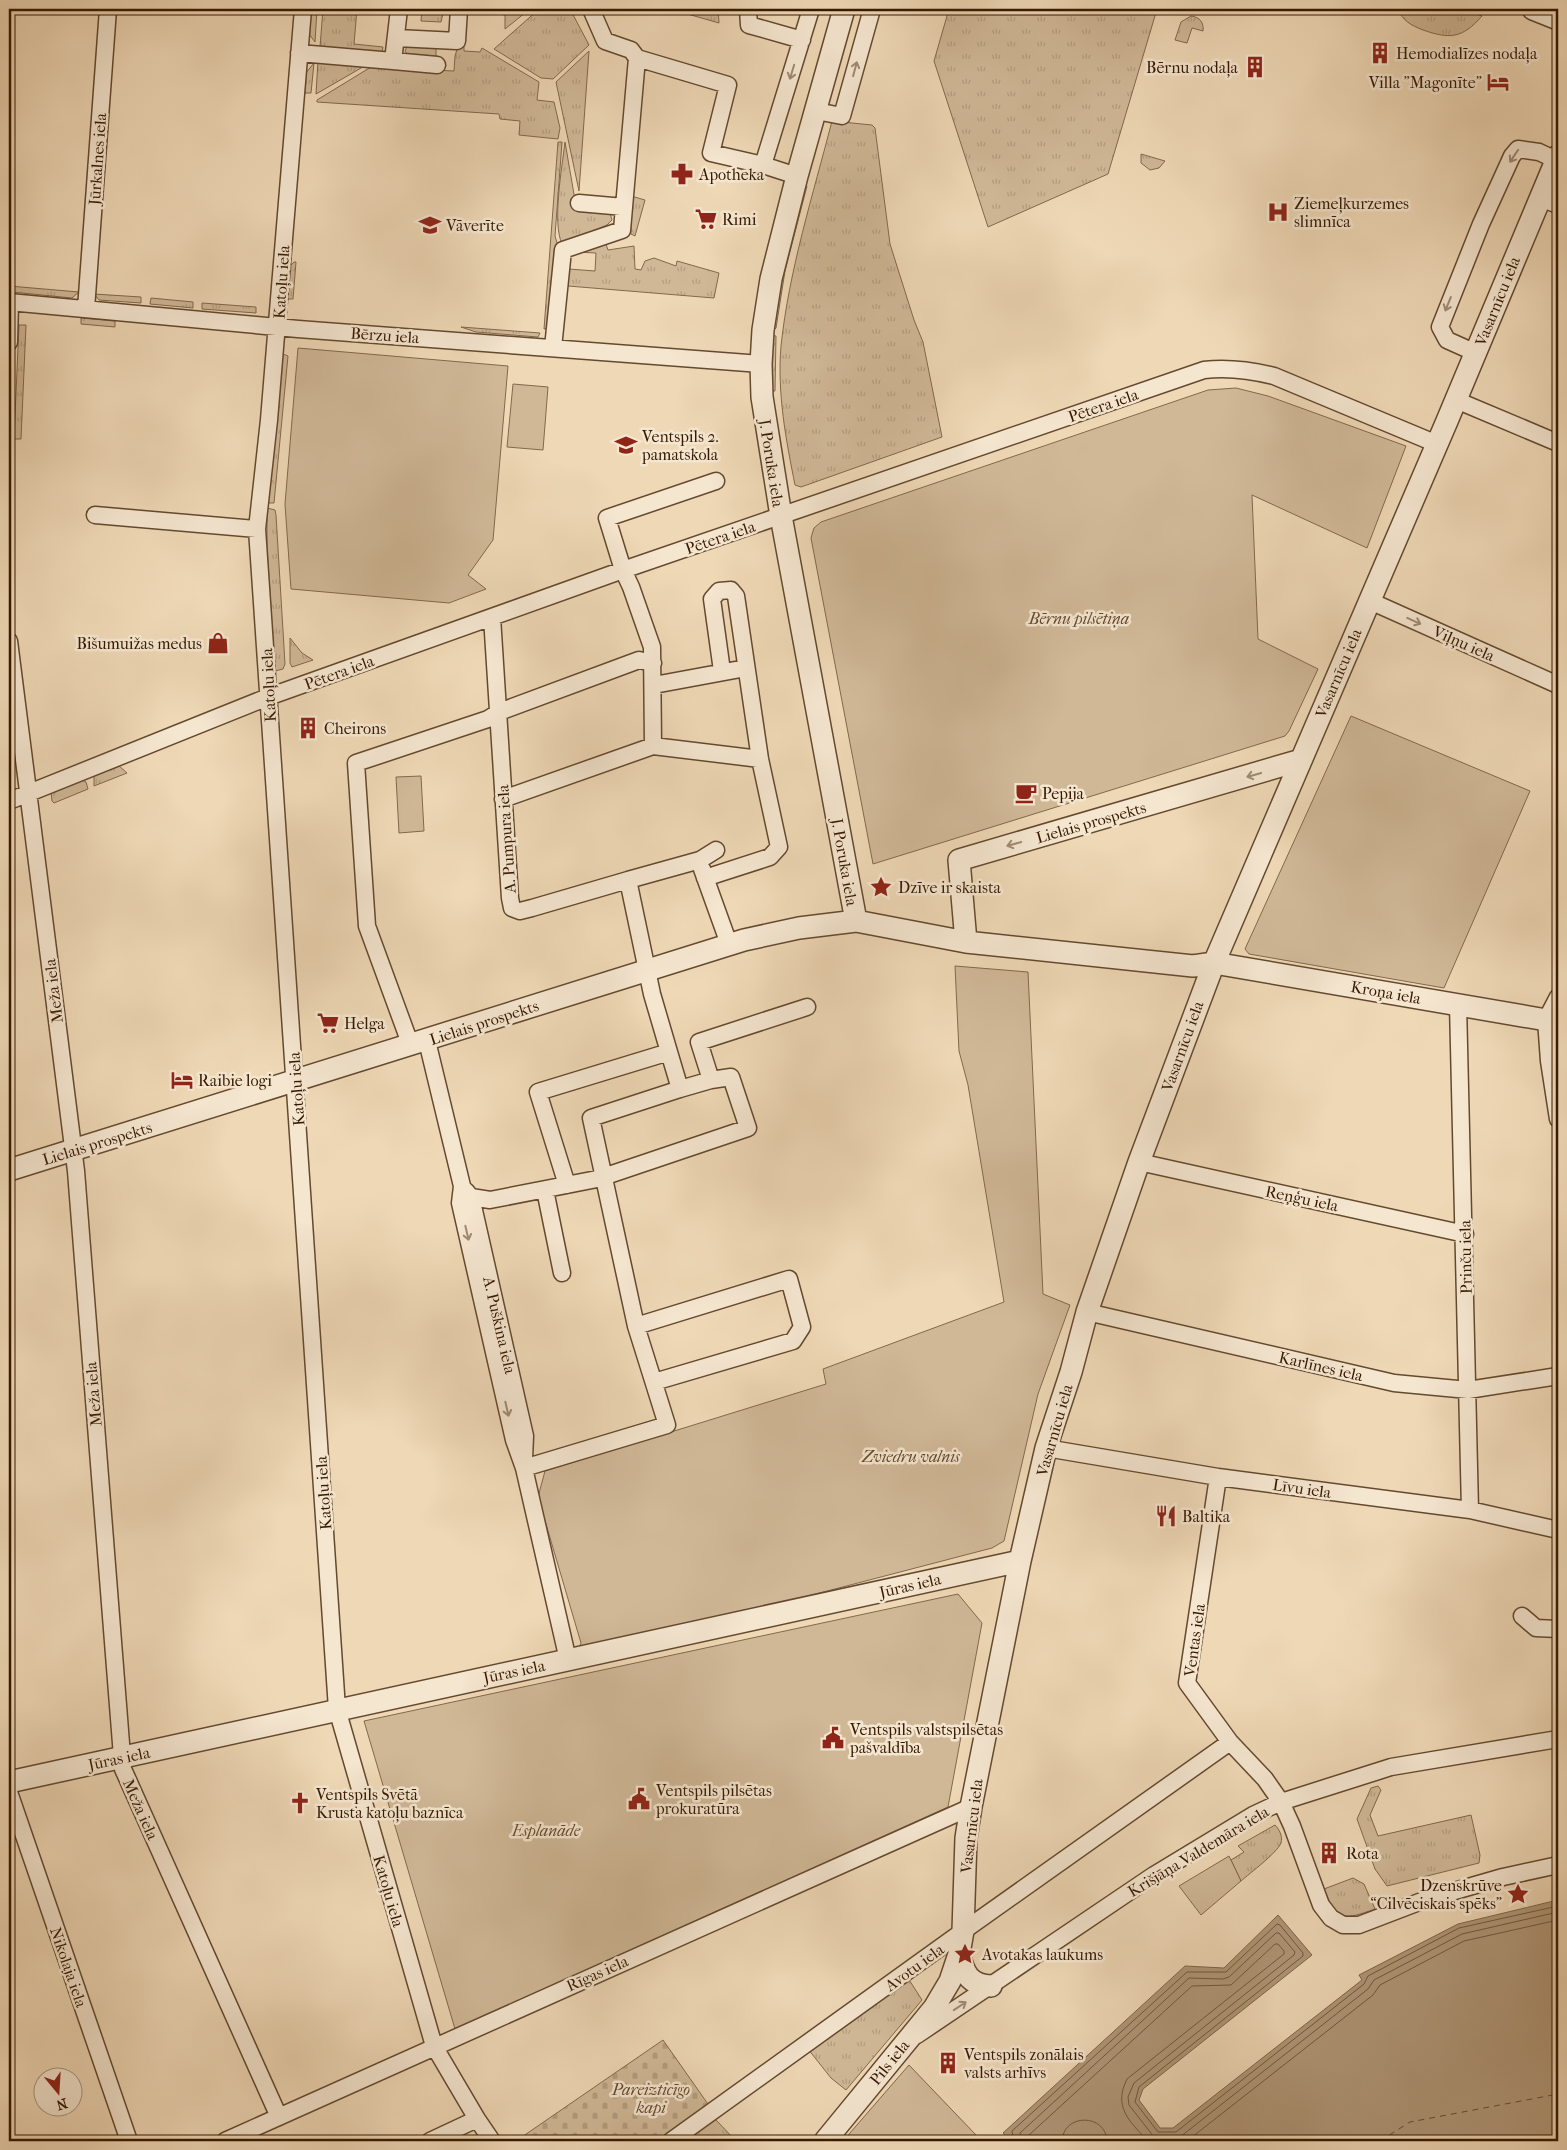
<svg xmlns="http://www.w3.org/2000/svg" width="1567" height="2150" font-family="'IM FELL French Canon',serif">
	<style>
		.grass { fill: url(#grass-tufts); stroke: #83684c }
		.cemetery { fill: url(#cemetery-stones); stroke: #83684c }
		.green { fill: #d0b897; stroke: #83684c }
		.water { fill: #b09778; stroke: #7f6548 }
		.lines { fill: none; stroke-linecap: round; stroke-linejoin: round }
		.shore { stroke: #73583c; stroke-width: 1 }
		.ferry { stroke: #674b30; stroke-width: 1; stroke-dasharray: 6 5; stroke-linecap: butt }
		.minor-casing { stroke: #64492e; stroke-width: 19 }
		.tertiary-casing { stroke: #64492e; stroke-width: 24 }
		.minor { stroke: #f5e6d0; stroke-width: 16 }
		.tertiary { stroke: #f5e6d0; stroke-width: 21 }
		.oneway { stroke: #9f8a72 }
		.labels { text-anchor: middle; stroke-width: 5; stroke-linejoin: round; paint-order: stroke }
		.poi-label { font-size: 16px; fill: #361900; stroke: #f5e6d0; text-anchor: start }
		.street-label { font-size: 16px; fill: #361900; stroke: #f5e6d0 }
		.park-label { font-size: 16px; font-style: italic; fill: #64492d; stroke: #f5e6d0 }
	</style>
	<defs>
		<pattern id="grass-tufts" width="24" height="20" patternUnits="userSpaceOnUse" patternTransform="scale(1.25)"><rect width="24" height="20" fill="#d0b897"/><path d="M3 7l-1-3M5 7V3M7 7l1-3M15 17l-1-3M17 17v-4M19 17l1-3" fill="none" stroke="#b39e80"/></pattern>
		<pattern id="cemetery-stones" width="16" height="16" patternUnits="userSpaceOnUse" patternTransform="scale(1.25)"><rect width="16" height="16" fill="#d0b897"/><path d="M2 7V4a2 2 0 0 1 4 0v3zM10 15v-3a2 2 0 0 1 4 0v3z" fill="#b39e80"/></pattern>
	</defs>
	<rect width="100%" height="100%" fill="#efd8b6"/>
	<filter id="stains"><feTurbulence type="fractalNoise" baseFrequency=".004" numOctaves="4"/><feColorMatrix values="0 0 0 0 .2 0 0 0 0 .09 0 0 0 0 .02 0 0 0 .5 -.17"/></filter>
	<radialGradient id="worn" r=".72"><stop offset=".6" stop-color="#630" stop-opacity="0"/><stop offset="1" stop-color="#630" stop-opacity=".3"/></radialGradient>
	<path class="grass" d="M311,9H317L315,42L309,34Z
		M323,9H357L354,44L383,47L382,53L320,47Z
		M422,9H444L441,22L421,21Z
		M491,9H530L505,29V15L491,13Z
		M539,9H570L589,45L553,79L541,78L494,49Z
		M670,9H718L719,23Z
		M949,9H1125L1140,13L1142,9H1157L1108,174L988,227L934,61Z
		M1397,9H1464L1482,16C1462,39 1449,39 1423,30C1410,25 1404,21 1397,9Z
		M1191,16C1200,17 1204,23 1203,31L1192,28L1187,43L1175,40L1181,22Z
		M436,45V59L407,54L405,51L407,46Z
		M458,46H464V51L480,52L482,48L539,82L537,100L554,102L560,128L558,139L519,135L520,121L500,119L499,114L317,102V100L371,67L454,71L455,56Z
		M589,51L579,191L556,82Z
		M318,61L368,64L316,94Z
		M314,63L311,93H305V74Z
		M832,121L872,125L875,128L890,244L914,320L923,342L942,437L801,487L795,485C786,440 777,393 781,346C789,270 813,195 832,121Z
		M558,142H562L555,236L558,246L551,328L544,329Z
		M565,142L576,206L610,213L612,220L607,225L562,244C552,222 562,168 565,142Z
		M1141,154L1165,161L1159,168L1150,170L1141,163Z
		M803,186H807L785,271L776,328L774,330L771,329L773,303Z
		M631,196L645,200L635,236L631,234Z
		M605,241L608,250L634,246L635,269L641,270L645,261L654,258L676,266L677,261L719,273L714,298L568,286L569,269L595,271L596,253L574,252Z
		M294,262H296L293,299H288L290,266Z
		M9,286L79,292L72,298L12,292L9,290Z
		M94,294L141,297V303L99,300Z
		M151,298L193,302V308L150,304Z
		M202,303L256,307V313L202,309Z
		M81,318L115,321V327L81,324Z
		M19,325H26L21,439H14Z
		M461,327L540,333L538,337L476,332Z
		M771,335L776,336L775,391L769,392Z
		M283,354L288,356L274,503H268Z
		M267,508L275,510L276,515L285,664L283,669L275,671L267,547Z
		M290,638L302,653L313,660L292,667L290,663Z
		M118,765L127,773L94,786V774Z
		M82,780L86,782L88,789L54,803L52,801L51,792Z
		M1378,1786L1381,1790L1370,1815L1378,1836L1471,1815L1480,1855L1479,1863L1387,1886L1375,1869L1357,1819L1371,1788Z
		M1275,1825C1279,1829 1283,1836 1281,1843C1277,1853 1250,1873 1241,1881L1231,1860L1244,1852L1238,1846Z
		M1353,1878L1364,1884L1375,1909C1344,1920 1337,1922 1324,1889Z
		M906,1975L922,2000L846,2090L831,2078L808,2049Z
		M715,2119L736,2141H687Z"/>
	<path class="cemetery" d="M663,2040L710,2107L661,2141H516Z"/>
	<path class="green" d="M298,348L508,366L493,540L468,575L486,589L449,603L291,589L285,504Z
		M513,384L548,387L543,450L507,447Z
		M1236,388L1268,396L1406,446L1367,548L1252,495L1258,639L1318,669L1289,731L1285,736L873,864L811,538L814,528L821,522L1208,390Z
		M1351,716L1530,791L1444,988L1249,954L1245,949Z
		M421,776L424,831L399,833L396,777Z
		M955,966L1028,972L1043,1294L1070,1305L1038,1394L1004,1541L992,1548L674,1631L579,1648L581,1643L538,1497L545,1471L826,1384L823,1369L1004,1302L968,1085L959,1051Z
		M958,1594L982,1623L948,1807L455,2029L364,1721Z
		M1229,1856L1241,1881L1201,1915L1179,1886Z
		M909,2065L976,2135L972,2141H843Z"/>
	<path class="water" d="M1558,1900V2141H1098L1083,2138L1078,2141H1011L1003,2133L1185,1966L1224,1968L1278,1915L1312,1955L1143,2089L1139,2100L1160,2128H1173L1362,1980L1359,1975L1458,1924Z"/>
	<g class="lines">
		<path class="shore" d="M1014,2141L1012,2131L1187,1972H1226L1277,1924L1280,1925L1303,1953V1956L1139,2087L1135,2102L1158,2132H1176L1364,1984L1368,1976L1459,1928L1558,1906
			M1021,2141L1020,2133L1189,1978L1223,1979L1229,1977L1276,1933H1279L1295,1952L1294,1955L1134,2083L1128,2097L1129,2105L1154,2137L1173,2140L1180,2137L1368,1989L1374,1980L1462,1934L1558,1912
			M1028,2141L1029,2135L1192,1986L1231,1985L1275,1944H1278L1284,1951V1954L1127,2079C1113,2107 1129,2121 1148,2141
			M1062,2141C1063,2113 1106,2113 1107,2141
			M1187,2141L1373,1995L1380,1985L1464,1941L1558,1920"/>
		<path class="ferry" d="M1380,2141L1410,2122L1558,2094"/>
		<g class="minor-casing">
			<path id="minor" d="M303,9L269,420L257,529L337,1709L434,2046L477,2119L492,2141
				M591,9L605,41L631,50L637,58
				M748,9L749,25L802,40
				M397,38L457,41L459,9
				M299,53L393,61L399,9
				M393,61L437,65
				M816,111L842,116L872,9
				M763,165L811,9
				M1540,198L1558,205
				M579,203L624,207
				M9,302L298,329L761,364
				M86,309L108,9
				M9,342L10,302
				M553,348L563,250L622,230L637,58L728,85L711,153L763,165L797,176
				M1476,353L1447,340L1440,327L1481,224L1512,156L1518,149L1539,152L1556,160
				M1456,400L1558,443
				M95,515L257,529
				M1370,601L1558,685
				M492,617L510,898L512,908L520,911L532,908L628,880L652,994L669,1052L538,1092L567,1185
				M9,641L76,1171L123,1769L279,2117
				M654,685L746,668
				M653,746L652,647L631,587L623,570L607,518L716,481
				M503,799L653,746L760,759
				M9,801L268,697L623,570L1204,370C1229,367 1250,370 1274,376L1437,444
				M702,869L729,944
				M705,878L770,857L779,847L760,759L736,596L731,590L719,591L712,599L722,671
				M628,880L700,860L716,850
				M1558,997L1546,1020L1549,1061L1558,1119
				M1458,1004L1470,1510
				M427,1041L462,1186L460,1203L514,1440L524,1468L568,1660
				M411,1046L367,926L356,763L488,719L499,712L639,660L653,663
				M711,1080L699,1042L807,1007
				M1139,1162L1465,1234
				M545,1190L562,1273
				M466,1191L471,1197L525,1436L524,1459
				M471,1197L490,1200L597,1179L748,1128L731,1077L711,1080L680,1089
				M1087,1312L1394,1383L1468,1390L1558,1376
				M636,1326L789,1279L802,1327L793,1341L654,1382
				M1046,1448L1218,1477L1470,1510L1558,1530
				M524,1468L667,1425L636,1326L591,1118L680,1089L669,1052
				M1218,1477L1187,1683L1230,1742L1265,1779L1281,1802L1292,1826L1321,1905L1331,1918L1343,1925H1359L1427,1899L1503,1877L1558,1865
				M1522,1616L1536,1628L1558,1629
				M9,1792L129,2141
				M917,2035L1154,1875L1253,1815L1281,1802L1391,1767L1558,1739
				M225,2141L971,1807
				M430,2141L477,2119
				M671,2141L952,1939L1230,1742"/>
		</g>
		<g class="tertiary-casing">
			<path id="tertiary" d="M844,9L797,176L771,279L763,330L761,364L762,397L781,516L856,921
				M1533,9L1558,19
				M966,942L959,860L1301,760
				M9,1170L744,940L799,928L856,921L966,942L1193,966L1214,963L1558,1022
				M9,1782L1020,1561
				M959,1954C964,1973 969,1985 991,1986
				M825,2141L934,2008L950,1981L959,1954L963,1931L966,1838L971,1807L1020,1561L1046,1448L1071,1372L1087,1312L1139,1162L1214,963L1447,421L1558,156"/>
		</g>
		<use href="#minor" class="minor"/>
		<use href="#tertiary" class="tertiary"/>
	</g>
	<defs><path id="oneway-shaft" d="M-6 0H5M1.5-3L5.5 0L1.5 3" fill="none" stroke-width="1.6" stroke-linecap="round" stroke-linejoin="round" transform="scale(1.25)"/></defs>
	<g class="oneway">
		<use href="#oneway-shaft" transform="translate(855 69) rotate(-75)"/>
		<use href="#oneway-shaft" transform="translate(792 72) rotate(107)"/>
		<use href="#oneway-shaft" transform="translate(1514 156) rotate(124)"/>
		<use href="#oneway-shaft" transform="translate(1448 304) rotate(112)"/>
		<use href="#oneway-shaft" transform="translate(1414 621) rotate(24)"/>
		<use href="#oneway-shaft" transform="translate(1254 775) rotate(164)"/>
		<use href="#oneway-shaft" transform="translate(1014 844) rotate(164)"/>
		<use href="#oneway-shaft" transform="translate(467 1233) rotate(77)"/>
		<use href="#oneway-shaft" transform="translate(507 1409) rotate(77)"/>
		<use href="#oneway-shaft" transform="translate(960 2006) rotate(-34)"/>
	</g>
	<defs>
		<g id="building-bare" transform="scale(1.725)"><path d="M-4-6H4V6H1V3H-1V6H-4ZM-2.5-4.3h1.7v1.8h-1.7ZM.8-4.3h1.7v1.8H.8ZM-2.5-1h1.7V.8h-1.7ZM.8-1h1.7V.8H.8Z" fill="#8f2418" stroke="#f5e6d0" stroke-width="2.5" paint-order="stroke"/></g>
		<g id="hotel-bare" transform="scale(1.725)"><path d="M-6-4.5h1.5V1H6V5H4.5V3h-9V5H-6ZM-4 0a1.8 1.8 0 1 1 3.6 0ZM.5 0V-2.5h3Q6-2.5 6 0Z" fill="#8f2418" stroke="#f5e6d0" stroke-width="2.5" paint-order="stroke"/></g>
		<g id="pharmacy-bare" transform="scale(1.725)"><path d="M-2-6h4v4h4v4h-4v4h-4v-4h-4v-4h4Z" fill="#8f2418" stroke="#f5e6d0" stroke-width="2.5" paint-order="stroke"/></g>
		<g id="hospital-bare" transform="scale(1.725)"><path d="M-5-5h3v3.5h4V-5h3V5h-3V1.5h-4V5h-3Z" fill="#8f2418" stroke="#f5e6d0" stroke-width="2.5" paint-order="stroke"/></g>
		<g id="supermarket-bare" transform="scale(1.725)"><path d="M-6-5.5h2.5l.6 2H6L4.5 2H-2.5L-4.4-4H-6ZM-1.5 3.2a1.3 1.3 0 1 0 .1 0ZM3 3.2a1.3 1.3 0 1 0 .1 0Z" fill="#8f2418" stroke="#f5e6d0" stroke-width="2.5" paint-order="stroke"/></g>
		<g id="school-bare" transform="scale(1.725)"><path d="M0-5L7-2L0 1L-7-2ZM-4 1L0 2.5L4 1V4Q0 6-4 4Z" fill="#8f2418" stroke="#f5e6d0" stroke-width="2.5" paint-order="stroke"/></g>
		<g id="shop-bare" transform="scale(1.725)"><path d="M-5-2.5h2.3a2.7 3.5 0 0 1 5.4 0H5L5.5 6h-11ZM-1.5-2.5h3a1.5 2.3 0 0 0-3 0Z" fill="#8f2418" stroke="#f5e6d0" stroke-width="2.5" paint-order="stroke"/></g>
		<g id="cafe-bare" transform="scale(1.725)"><path d="M-5.5-4.5H6V0H3Q3 3.5 0 3.5H-2.5Q-5.5 3.5-5.5 0ZM3-3.2v2h1.7v-2ZM-6 4.5H4V6H-6Z" fill="#8f2418" stroke="#f5e6d0" stroke-width="2.5" paint-order="stroke"/></g>
		<g id="sight-bare" transform="scale(1.725)"><path d="M0-6L1.8-2.2L6-1.7L2.9 1.2L3.7 5.4L0 3.3L-3.7 5.4L-2.9 1.2L-6-1.7L-1.8-2.2Z" fill="#8f2418" stroke="#f5e6d0" stroke-width="2.5" paint-order="stroke"/></g>
		<g id="restaurant-bare" transform="scale(1.725)"><path d="M-5-6h1v4h1v-4h1v4h1v-4h1v5L-1.5 .5V6h-2V.5L-5-1ZM5-6V6H3V1.5H1.5Q1.5-4 5-6Z" fill="#8f2418" stroke="#f5e6d0" stroke-width="2.5" paint-order="stroke"/></g>
		<g id="civic-bare" transform="scale(1.725)"><path d="M-.6-6.5H3V-4.5H.6V-3L4-1V1h2V6H-6V1h2V-1L-.6-3ZM-1.2 2.5V6h2.4V2.5Z" fill="#8f2418" stroke="#f5e6d0" stroke-width="2.5" paint-order="stroke"/></g>
		<g id="church-bare" transform="scale(1.725)"><path d="M-1.2-6h2.4v3.5h3.3v2.4h-3.3V6h-2.4V-.1h-3.3v-2.4h3.3Z" fill="#8f2418" stroke="#f5e6d0" stroke-width="2.5" paint-order="stroke"/></g>
	</defs>
	<g fill-rule="evenodd">
		<use href="#building-bare" x="1380" y="53"/>
		<use href="#building-bare" x="1255" y="67"/>
		<use href="#hotel-bare" x="1498" y="82"/>
		<use href="#pharmacy-bare" x="682" y="174"/>
		<use href="#hospital-bare" x="1278" y="212"/>
		<use href="#supermarket-bare" x="706" y="219"/>
		<use href="#school-bare" x="430" y="225"/>
		<use href="#school-bare" x="626" y="445"/>
		<use href="#shop-bare" x="218" y="643"/>
		<use href="#building-bare" x="308" y="728"/>
		<use href="#cafe-bare" x="1026" y="793"/>
		<use href="#sight-bare" x="881" y="887"/>
		<use href="#supermarket-bare" x="328" y="1023"/>
		<use href="#hotel-bare" x="182" y="1080"/>
		<use href="#restaurant-bare" x="1166" y="1516"/>
		<use href="#civic-bare" x="833" y="1738"/>
		<use href="#civic-bare" x="639" y="1799"/>
		<use href="#church-bare" x="300" y="1803"/>
		<use href="#building-bare" x="1329" y="1853"/>
		<use href="#sight-bare" x="1518" y="1894"/>
		<use href="#sight-bare" x="965" y="1954"/>
		<use href="#building-bare" x="948" y="2063"/>
	</g>
	<g class="labels">
		<g class="poi-label">
			<text x="1396" y="59">Hemodialīzes nodaļa</text>
			<text x="1238" y="73" text-anchor="end">Bērnu nodaļa</text>
			<text x="1482" y="88" text-anchor="end">Villa "Magonīte"</text>
			<text x="699" y="180">Apotheka</text>
			<text x="1294" y="209">Ziemeļkurzemes<tspan x="1294" dy="18">slimnīca</tspan></text>
			<text x="722" y="225">Rimi</text>
			<text x="446" y="231">Vāverīte</text>
			<text x="642" y="442">Ventspils 2.<tspan x="642" dy="18">pamatskola</tspan></text>
			<text x="202" y="649" text-anchor="end">Bišumuižas medus</text>
			<text x="324" y="734">Cheirons</text>
			<text x="1042" y="799">Pepija</text>
			<text x="898" y="893">Dzīve ir skaista</text>
			<text x="344" y="1029">Helga</text>
			<text x="198" y="1086">Raibie logi</text>
			<text x="1182" y="1522">Baltika</text>
			<text x="850" y="1735">Ventspils valstspilsētas<tspan x="850" dy="18">pašvaldība</tspan></text>
			<text x="656" y="1796">Ventspils pilsētas<tspan x="656" dy="18">prokuratūra</tspan></text>
			<text x="316" y="1800">Ventspils Svētā<tspan x="316" dy="18">Krusta katoļu baznīca</tspan></text>
			<text x="1346" y="1859">Rota</text>
			<text x="1502" y="1891" text-anchor="end">Dzenskrūve<tspan x="1502" dy="18">“Cilvēciskais spēks”</tspan></text>
			<text x="982" y="1960">Avotakas laukums</text>
			<text x="964" y="2060">Ventspils zonālais<tspan x="964" dy="18">valsts arhīvs</tspan></text>
		</g>
		<g class="street-label">
			<text transform="translate(97 159) rotate(-86)" y="6">Jūrkalnes iela</text>
			<text transform="translate(281 282) rotate(-86)" y="6">Katoļu iela</text>
			<text transform="translate(1497 301) rotate(-68)" y="6">Vasarnīcu iela</text>
			<text transform="translate(385 335) rotate(4)" y="6">Bērzu iela</text>
			<text transform="translate(1103 405) rotate(-19)" y="6">Pētera iela</text>
			<text transform="translate(772 463) rotate(81)" y="6">J. Poruka iela</text>
			<text transform="translate(720 537) rotate(-19)" y="6">Pētera iela</text>
			<text transform="translate(1464 643) rotate(24)" y="6">Viļņu iela</text>
			<text transform="translate(339 672) rotate(-20)" y="6">Pētera iela</text>
			<text transform="translate(1338 673) rotate(-67)" y="6">Vasarnīcu iela</text>
			<text transform="translate(268 685) rotate(-93)" y="6">Katoļu iela</text>
			<text transform="translate(1091 822) rotate(-16)" y="6">Lielais prospekts</text>
			<text transform="translate(506 839) rotate(-94)" y="6">A. Pumpura iela</text>
			<text transform="translate(845 862) rotate(80)" y="6">J. Poruka iela</text>
			<text transform="translate(53 991) rotate(-97)" y="6">Meža iela</text>
			<text transform="translate(1386 992) rotate(10)" y="6">Kroņa iela</text>
			<text transform="translate(484 1022) rotate(-18)" y="6">Lielais prospekts</text>
			<text transform="translate(1182 1046) rotate(-70)" y="6">Vasarnīcu iela</text>
			<text transform="translate(296 1089) rotate(-94)" y="6">Katoļu iela</text>
			<text transform="translate(97 1143) rotate(-17)" y="6">Lielais prospekts</text>
			<text transform="translate(1302 1198) rotate(12)" y="6">Reņģu iela</text>
			<text transform="translate(1465 1257) rotate(-91)" y="6">Prinču iela</text>
			<text transform="translate(500 1325) rotate(77)" y="6">A. Puškina iela</text>
			<text transform="translate(1321 1366) rotate(13)" y="6">Karlīnes iela</text>
			<text transform="translate(93 1394) rotate(-95)" y="6">Meža iela</text>
			<text transform="translate(1054 1430) rotate(-74)" y="6">Vasarnīcu iela</text>
			<text transform="translate(1302 1488) rotate(8)" y="6">Līvu iela</text>
			<text transform="translate(323 1493) rotate(-94)" y="6">Katoļu iela</text>
			<text transform="translate(910 1585) rotate(-13)" y="6">Jūras iela</text>
			<text transform="translate(1194 1640) rotate(-82)" y="6">Ventas iela</text>
			<text transform="translate(514 1671) rotate(-12)" y="6">Jūras iela</text>
			<text transform="translate(119 1758) rotate(-12)" y="6">Jūras iela</text>
			<text transform="translate(141 1809) rotate(66)" y="6">Meža iela</text>
			<text transform="translate(971 1826) rotate(-83)" y="6">Vasarnīcu iela</text>
			<text transform="translate(1198 1851) rotate(-31)" y="6">Krišjāņa Valdemāra iela</text>
			<text transform="translate(389 1891) rotate(74)" y="6">Katoļu iela</text>
			<text transform="translate(69 1967) rotate(71)" y="6">Nikolaja iela</text>
			<text transform="translate(914 1967) rotate(-36)" y="6">Avotu iela</text>
			<text transform="translate(597 1973) rotate(-24)" y="6">Rīgas iela</text>
			<text transform="translate(889 2062) rotate(-51)" y="6">Pils iela</text>
		</g>
		<g class="park-label">
			<text x="1079" y="624">Bērnu pilsētiņa</text>
			<text x="911" y="1462">Zviedru valnis</text>
			<text x="546" y="1836">Esplanāde</text>
			<text x="651" y="2095">Pareizticīgo<tspan x="651" dy="18">kapi</tspan></text>
		</g>
	</g>
	<rect width="1567" height="2150" fill="none" stroke="#efd8b6" stroke-width="30"/>
	<rect x="10" y="10" width="1547" height="2130" fill="none" stroke="#361900" stroke-width="2.5"/>
	<rect x="15" y="15" width="1537" height="2120" fill="none" stroke="#361900"/>
	<g transform="translate(58 2092) rotate(162)"><circle r="24" fill="#f5e6d0" stroke="#a9947d"/>
	<path d="M0-4L9 19L0 12L-9 19Z" fill="#8f2418"/>
	<text y="-8" font-size="14" font-weight="bold" text-anchor="middle" fill="#361900">N</text>
	</g>
	<rect width="100%" height="100%" filter="url(#stains)"/>
	<rect width="100%" height="100%" fill="url(#worn)"/>
</svg>
